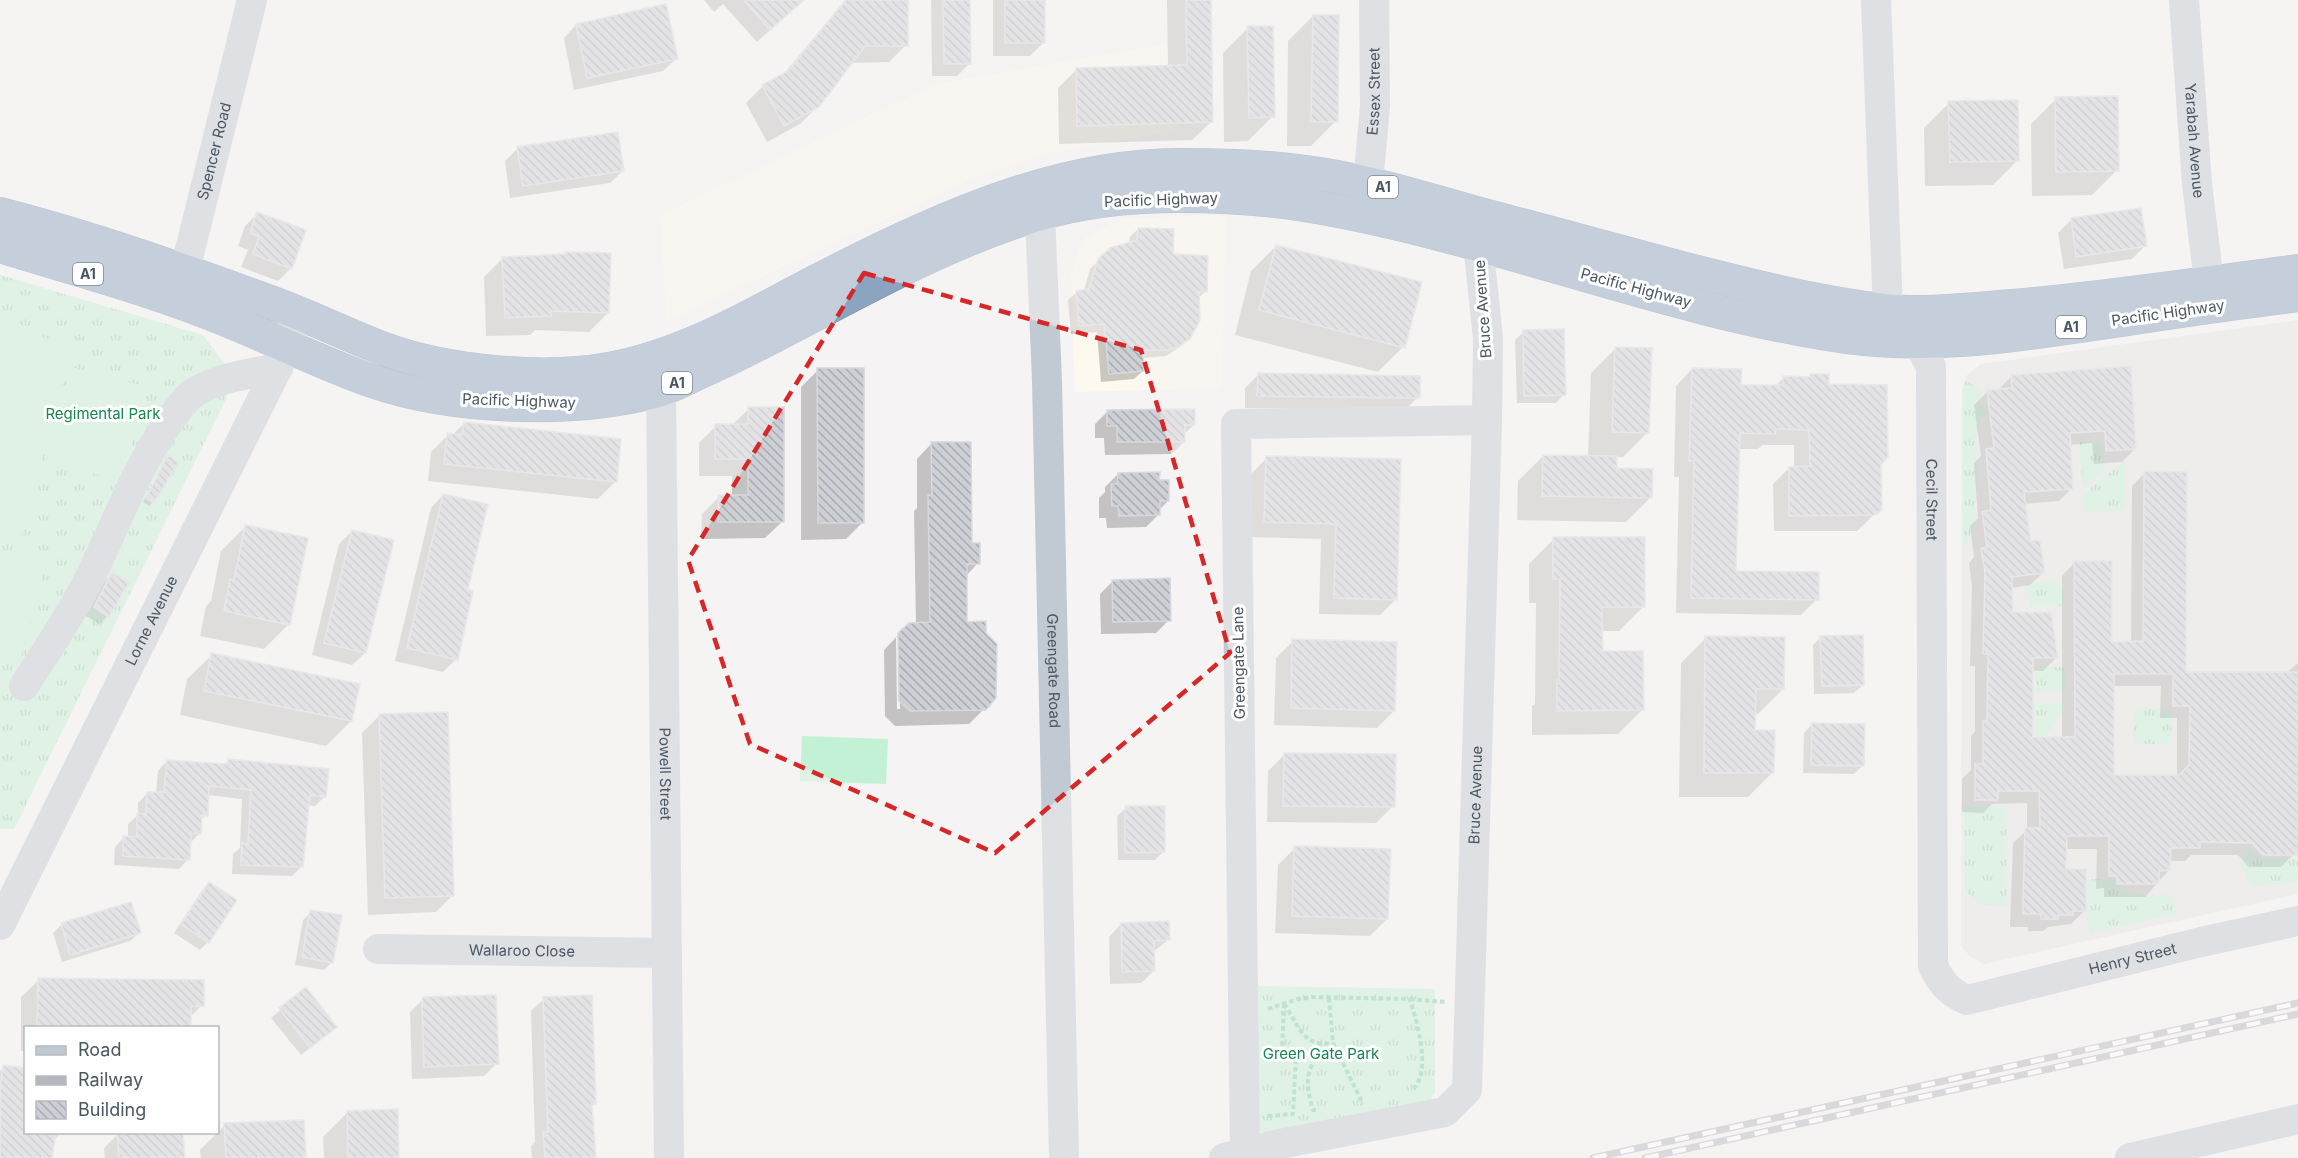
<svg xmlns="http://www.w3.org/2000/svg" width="2298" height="1158" font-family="Inter,sans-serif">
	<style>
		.commercial { fill: #fdf9ef }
		.education { fill: #e6e4e5 }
		.grass { fill: url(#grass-tufts) }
		.pitch { fill: #c3f1d5 }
		.shadow { fill: #0003; fill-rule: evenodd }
		.building { fill: url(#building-back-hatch); stroke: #d7d9de; stroke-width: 1.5; fill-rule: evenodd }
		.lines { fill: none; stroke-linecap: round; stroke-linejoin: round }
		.highway-casing { stroke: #7690ad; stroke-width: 34 }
		.path { stroke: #7ad0a6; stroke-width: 4; stroke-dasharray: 4.5 3; stroke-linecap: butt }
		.minor { stroke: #c1cad2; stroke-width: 30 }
		.highway { stroke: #8ba5c1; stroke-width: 33 }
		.rail-casing { stroke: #b5b8bd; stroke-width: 7 }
		.rail { stroke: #fff; stroke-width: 4.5; stroke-dasharray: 14; stroke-linecap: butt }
		.marked { fill: none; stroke: #d62828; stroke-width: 4.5; stroke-dasharray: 12 8; stroke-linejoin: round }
		.labels { text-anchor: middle; stroke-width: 6; stroke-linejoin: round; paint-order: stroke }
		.shield { fill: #fff; stroke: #808990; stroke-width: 1.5 }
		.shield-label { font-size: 14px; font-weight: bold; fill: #4a5661 }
		.street-label { font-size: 15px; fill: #4a5661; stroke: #fff }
		.park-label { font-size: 15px; fill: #17864f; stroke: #fff }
	</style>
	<defs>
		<pattern id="grass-tufts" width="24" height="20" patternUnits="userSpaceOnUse" patternTransform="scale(1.5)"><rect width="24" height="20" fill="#c3f1d5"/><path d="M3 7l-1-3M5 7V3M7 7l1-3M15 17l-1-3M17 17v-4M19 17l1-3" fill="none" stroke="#a0c6b0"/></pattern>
		<pattern id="building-back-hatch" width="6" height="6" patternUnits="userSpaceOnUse" patternTransform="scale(1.5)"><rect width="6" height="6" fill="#cdcfd5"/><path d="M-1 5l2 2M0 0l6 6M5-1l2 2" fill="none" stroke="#a8abb0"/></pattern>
	</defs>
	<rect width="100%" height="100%" fill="#f5f3f3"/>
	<path class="commercial" d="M1166,44L1176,130L1051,153L972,179L667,321L660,215L936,84Z
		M1226,216L1222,388L1075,392L1071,275L1079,251L1086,237L1121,218Z"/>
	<path class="education" d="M2298,320V894L1984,964L1970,956L1961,946L1962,390L1967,375L1981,364Z"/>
	<path class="grass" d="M0,275L203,335L224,363L227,397L14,829H0Z
		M1966,380L1983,391L1979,403L1989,412L1982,418L1976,437L1978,487L1975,495L1976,520L1965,548L1962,542V390Z
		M2099,441V443L2102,444L2105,470L2083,488L2079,442Z
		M2125,461V510L2083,512V494Z
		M2054,580L2064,589V606L2031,607L2025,584Z
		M2035,667H2063L2067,686L2064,692H2035Z
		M2061,703L2064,709L2048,735L2035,736L2034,704Z
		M2138,708H2166L2172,713L2171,744H2133V713Z
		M1964,806H2007V906L1978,904L1965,890Z
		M2247,848L2261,858H2294L2298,861V882L2251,886L2240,863Z
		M2086,879H2117V884C2131,896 2154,898 2171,894L2178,913L2090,933L2086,911Z
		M1250,986L1435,989V1093L1430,1100L1269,1135L1260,1132L1253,1123Z"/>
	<path class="pitch" d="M0,326L72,345L20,544L0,539Z
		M72,367L147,387L122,481L46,461Z
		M0,551L46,562L21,657L0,651Z
		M802,736L888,739L886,784L800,781Z"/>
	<path class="shadow" d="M704,0H803L757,42L723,4L714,12Z
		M845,0H906V45L889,62L851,63L818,106L800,124L767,142L746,103L763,86L783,75Z
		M931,0H969L970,63L957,76H932Z
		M993,0H1043V43L1030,56H993Z
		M1167,0H1210L1212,121L1192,140L1059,144L1058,88L1077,69L1168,67Z
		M1313,16L1336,121L1311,146H1287L1288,41Z
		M576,25L676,59L663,71L574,90L564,38Z
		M1248,28L1273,116L1248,141L1224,142L1223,53Z
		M2056,99L2117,170L2092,195L2032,196L2031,124Z
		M1949,103L2018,160L1993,185L1925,186L1924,128Z
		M518,148L623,171L610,183L510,198L505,161Z
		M258,213L291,268L278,281L241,267L248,250L238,246L245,226Z
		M2071,220L2145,246L2132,259L2064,269L2058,233Z
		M1138,229L1171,256L1206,291L1197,299L1189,338L1180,347L1166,356L1142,358L1143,371L1134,379L1101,382L1097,332L1071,334L1068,300L1077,292L1084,291L1090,269L1110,249L1129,244L1130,237Z
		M1276,246L1403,347L1378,372L1235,335L1251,271Z
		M503,258L608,313L589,332L535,330L530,335L486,336L484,277Z
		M1524,332L1564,394L1556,403H1517L1515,340Z
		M1616,348L1648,432L1623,457H1616L1615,469L1651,497L1626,522L1517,520L1518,481L1543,456L1588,457L1591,373Z
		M2129,368L2135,449L2122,462L2094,464L2092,443L2069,445L2072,488L2059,501L2024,504L2030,543L2044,572L2030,585L2011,588V613L2056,658L2043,671H2032V739H2062V576L2075,562L2110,643H2131L2132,486L2145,473L2184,673L2285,674L2298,663V850L2281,867H2249L2238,855H2191L2185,861H2169V870L2145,897H2104V888L2096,889L2097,849H2065V871L2084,911L2071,924L2048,927L2043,931H2028V927H2010L2013,843L2027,830V803L1992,804L1983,813L1962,812V779L1971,770V736L1975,731V666H1970L1972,587L1969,563L1974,557L1970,526L1978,518L1974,463L1981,456L1974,405L1987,392L1999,389L2012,376ZM2113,686H2161L2160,718H2177V777L2112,776Z
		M1692,369L1740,386H1775L1784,378H1808L1810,376L1827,386L1879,464L1880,509L1857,531H1774L1773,484L1789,468H1794V445H1762L1758,449H1738L1734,572L1817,599L1801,615L1676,613L1679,477H1674L1676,386Z
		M818,370L863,522L846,539L801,540V387Z
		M1258,375L1418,397L1405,410L1245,408V388Z
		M749,409L783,521L765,538L701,539L702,514L719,497L732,496V476H699V443L716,426L732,425Z
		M1108,411L1194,425L1184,434V442L1171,454L1105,455L1104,438H1095V424Z
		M464,424L615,482L598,499L428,481L431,452L448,435H452Z
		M931,444L978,563L965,577V623L984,709L969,724L895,726L885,716L884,650L899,634L916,624L914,511L917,508V459ZM896,637H899L900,709H897Z
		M168,457L153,502L149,506L143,502Z
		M1267,458L1400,461L1396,599L1380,615L1319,614L1321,539L1249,537L1251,474Z
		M1118,474L1168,501L1159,510V514L1146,527L1107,528L1106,518H1099V498L1105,492V487Z
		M443,495L466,591L456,659L443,672L395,661L431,508Z
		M246,526L289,624L264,649L200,636L206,606L211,601L221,551Z
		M352,531L365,653L352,665L312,655L339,544Z
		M1554,539L1644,606L1619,631H1601V653L1643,709L1618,734L1532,735V706L1535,704L1536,603H1529V564Z
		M112,574L108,616L99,624L86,616L104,582Z
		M1113,581L1169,620L1156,633L1101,634L1100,594Z
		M1821,637L1863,685L1854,693L1814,694L1813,645Z
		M1706,638L1783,689L1758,714H1754V731L1773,772L1748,797H1679L1681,663Z
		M1293,641L1394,711L1377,728L1274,725L1276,658Z
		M212,655L351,721L326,746L180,715L187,679Z
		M379,716L453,895L436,912L368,915L362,733Z
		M1812,724L1862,766L1854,774L1803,773L1804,733Z
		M1285,754L1393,806L1376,823L1267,822L1268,771Z
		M167,761L223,766L228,761L325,796L315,806L307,805L302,866L292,876L232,874L233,854L240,848L242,799L207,795L206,815L200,821V833L190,843L188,859L179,869L114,865L115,847L124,837L128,838V824L138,815V803L148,793L156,794L158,771Z
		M1126,808L1164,851L1155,860H1118L1117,816Z
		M1295,848L1387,919L1370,936L1275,933L1278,865Z
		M209,884L208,942L200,950L174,933L201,892Z
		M130,904L139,933L130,941L62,962L53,933L61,925Z
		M311,912L332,962L324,970L295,965L303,920Z
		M1121,924L1168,940L1153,952L1154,971L1141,983L1110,984L1109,937Z
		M39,980L202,1005L189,1018V1028H26V1051H21V997Z
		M305,989L327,1035L301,1055L271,1018Z
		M423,999L497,1063L484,1076L412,1079L410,1012Z
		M544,999L595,1104L591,1107L595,1158H532L531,1146L535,1142L531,1011Z
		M4,1067L26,1132H61L54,1140L51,1158H0V1071Z
		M348,1112L398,1158H324L323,1137Z
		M225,1125L304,1158H201L200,1150Z
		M117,1135L184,1158H105L104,1148Z"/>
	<path class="building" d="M744,0H804L770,30Z
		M846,0H908V46H865L819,107L784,126L762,85L788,71Z
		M943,0H970L971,64H944Z
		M1005,0H1045V43H1005Z
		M1186,0H1211L1213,122L1077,126L1076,68L1187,65Z
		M666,4L678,59L587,78L576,24Z
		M1313,15H1339L1338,122H1311Z
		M1247,26H1273L1275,117L1249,118Z
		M2118,96L2119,171L2056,172L2055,97Z
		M2018,100L2019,161L1950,162L1948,101Z
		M618,132L624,171L523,186L517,147Z
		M2141,208L2147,246L2076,257L2071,218Z
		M257,212L306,230L292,269L253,254L259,237L250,233Z
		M1138,228L1174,229L1173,254L1208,256L1207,292H1199L1200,320L1190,339L1176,348L1168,350H1143L1144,371L1109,374L1104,324L1079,326L1076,291L1089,289L1098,259L1110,248L1137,240Z
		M1276,245L1422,282L1405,348L1259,310Z
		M565,252L611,253L609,313L551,311V316L505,318L502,257L565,254Z
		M1564,329L1566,395L1524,396L1523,330Z
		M1615,347L1652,348L1649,433L1612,432Z
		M2131,366L2136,449L2106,451L2105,431L2070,433L2073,489L2024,492L2031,541L2040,540L2045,573L2012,577L2013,612H2051L2058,658H2033V737H2075L2074,561H2112V642L2143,641L2144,471L2187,472L2186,672H2298V855H2263L2252,843L2200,842V848H2171L2170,870L2159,871V884H2117V876H2109V836H2067L2066,869H2086V911H2073V915H2058V919H2041V914H2023V901L2025,828H2040L2039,791H1998V800H1975V764H1983V721H1987L1988,654H1983L1985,573L1981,548L1987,547L1982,512L1991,510L1986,449L1994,448L1987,390L2012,388L2011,375ZM2114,674H2173V706H2190L2189,765L2179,775H2114Z
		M817,368H864V523H818Z
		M1692,368L1742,369L1741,385H1783V376L1810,377V374H1829V384L1887,385L1888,457L1881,465L1882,510L1875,515L1789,516V467L1810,466L1809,430L1776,429L1775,434L1740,433L1736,571L1819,572V600L1691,598L1694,461H1689Z
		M1258,373L1420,376V398L1257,396Z
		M748,407H784V522H718V495H748V459H715V424H748Z
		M1195,409V425H1185V442H1117V426H1107V410Z
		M464,422L621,439L617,482L444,464L447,433L462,435Z
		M931,442H971L972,543H980V564H967V622L986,621V633L997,644L996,698L986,710L910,711L899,701L898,633L909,623L930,622L928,495H932Z
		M168,455L179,462L154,503L146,498Z
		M1543,455L1617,456V468L1653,469L1652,498L1542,496Z
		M1266,456L1401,459L1397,600L1334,598L1336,524L1264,522Z
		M1160,472L1159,480H1169V501H1160V515L1119,516L1118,506H1112L1111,484H1117L1118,473Z
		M443,494L488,504L468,589L473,591L458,660L407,648Z
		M245,525L308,538L290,625L224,611L230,579L234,580Z
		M352,530L394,540L366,653L324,643Z
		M1553,537H1645V607H1602V620L1603,651H1643L1644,710L1557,711V680H1559L1560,579H1553Z
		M112,572L129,583L109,617L94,607Z
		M1170,578L1171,621L1113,622L1112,580Z
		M1863,635L1864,685L1822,686L1820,636Z
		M1705,636L1785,637L1784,689H1756L1755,730H1775L1774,773H1704Z
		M1292,639L1397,642L1395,711L1291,708Z
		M211,653L360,684L352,721L204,691Z
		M448,712L454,896L385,898L379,714Z
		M1812,723L1865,724L1864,766L1811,765Z
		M1284,753L1396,754L1395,807L1283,806Z
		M228,759L329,769L326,797L310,795L303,867L241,865L242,843L248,844L251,790L209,786L208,816L202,815L201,834L191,833L190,860L123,856V836L137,837V813L146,814L147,792H164L167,760L227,764Z
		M1125,806H1165V852L1125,853Z
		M1294,846L1391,849L1388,919L1292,916Z
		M209,882L237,900L209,943L181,924Z
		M131,902L141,933L70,955L61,923Z
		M310,910L342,915L333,963L302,957Z
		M1169,921L1170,940L1154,941L1155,971L1122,972L1121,923Z
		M38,978L204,980V1006H191V1028H37Z
		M306,987L337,1027L310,1048L279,1008Z
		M496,995L499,1064L424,1067L422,997Z
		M592,995L596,1104H592L596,1158H545L543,1132H548L543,997Z
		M3,1065L26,1068V1132H56L52,1158H0V1089Z
		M398,1109L399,1158H348L347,1111Z
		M304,1120L306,1158H226L224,1123Z
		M130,1132H183L185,1158H119L117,1134Z"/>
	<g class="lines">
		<g class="highway-casing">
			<path id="highway" d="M0,214C93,238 183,270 273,303C311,317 347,335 384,349C447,372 543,381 609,369C681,356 743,320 807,286C922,227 1047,165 1179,165C1218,165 1260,166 1299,171C1358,178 1416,196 1473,212C1539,230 1605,247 1670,265C1740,283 1809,301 1881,310C1924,315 1970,309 2013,306C2108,298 2203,283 2298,271
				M0,246C68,267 139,286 206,312C262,333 315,361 372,381C453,409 573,413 656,391C671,387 686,379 700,372C733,358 765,341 797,324C873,284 953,240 1036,215C1082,201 1132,196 1179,196C1218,196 1259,198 1298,204C1484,233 1659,310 1846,337C1937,349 2018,335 2108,322C2171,312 2235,303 2298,295"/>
		</g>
		<path class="path" d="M1329,998L1333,1043L1363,1104
			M1410,999L1445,1002
			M1284,1004C1300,1026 1301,1047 1333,1043
			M1268,1009L1298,999L1312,997L1410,999C1417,1023 1433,1074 1411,1091
			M1269,1056L1282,1055L1284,1004
			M1316,1110H1313C1309,1097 1305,1080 1311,1067C1315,1058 1318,1054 1319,1045
			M1268,1116L1293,1114L1296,1056L1282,1055"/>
		<g class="minor">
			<path id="s1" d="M1876,0L1888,311L1899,327L1919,343L1931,367L1933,966C1942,984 1949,992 1967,1000L2201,942L2298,921"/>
			<path id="s2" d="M2184,0L2197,184L2209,282"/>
			<path id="s3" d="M1368,183L1375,106L1374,0"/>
			<path id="s4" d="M1039,191L1047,381L1064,1158"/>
			<path id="s5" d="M179,294L252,0"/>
			<path id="s6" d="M661,390L669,1158"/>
			<path d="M24,686C45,653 68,620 86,585C114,531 133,473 168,423C176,412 184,399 195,392C219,377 251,374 278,368"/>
			<path id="s7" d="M0,925L276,371L300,313"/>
			<path id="s8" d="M378,949L666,953"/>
			<path d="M1245,1153L1236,424L1487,420"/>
			<path id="s9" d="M1224,1158L1280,1144L1445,1112L1467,1090L1487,420L1488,338L1478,243"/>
			<path d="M2130,1158L2298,1119"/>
		</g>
		<use href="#highway" class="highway"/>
		<g class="rail-casing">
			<path id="rail" d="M1593,1158L2298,1003
				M1645,1158L2298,1014"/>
		</g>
		<use href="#rail" class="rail"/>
	</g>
	<path d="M0 0H2298V1158H0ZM864,273L1141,350L1230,653L995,853L750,744L688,560Z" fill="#f5f3f3" fill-opacity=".55" fill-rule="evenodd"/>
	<path class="marked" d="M864,273L1141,350L1230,653L995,853L750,744L688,560Z"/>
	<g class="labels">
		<g class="shield">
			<rect x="1368" y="176" width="30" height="22" rx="4.5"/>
			<rect x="73" y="263" width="30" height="22" rx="4.5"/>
			<rect x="2056" y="316" width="30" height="22" rx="4.5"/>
			<rect x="662" y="372" width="30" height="22" rx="4.5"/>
		</g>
		<g class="shield-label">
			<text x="1383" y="192">A1</text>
			<text x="88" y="279">A1</text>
			<text x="2071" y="332">A1</text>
			<text x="677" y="388">A1</text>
		</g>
		<g class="street-label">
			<text dy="5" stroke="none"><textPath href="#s3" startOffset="92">Essex Street</textPath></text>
			<text dy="5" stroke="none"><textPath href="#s2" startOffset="141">Yarabah Avenue</textPath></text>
			<text dy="5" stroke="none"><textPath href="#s5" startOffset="147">Spencer Road</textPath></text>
			<text transform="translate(1161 200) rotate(-2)" y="5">Pacific Highway</text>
			<text transform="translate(1636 288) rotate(15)" y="5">Pacific Highway</text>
			<text transform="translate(1483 309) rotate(-94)" y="5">Bruce Avenue</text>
			<text transform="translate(2168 313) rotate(-8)" y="5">Pacific Highway</text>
			<text transform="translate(519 401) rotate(2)" y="5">Pacific Highway</text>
			<text dy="5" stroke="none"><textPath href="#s1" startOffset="516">Cecil Street</textPath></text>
			<text dy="5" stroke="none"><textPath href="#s7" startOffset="340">Lorne Avenue</textPath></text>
			<text transform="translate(1239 663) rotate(-91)" y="5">Greengate Lane</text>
			<text dy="5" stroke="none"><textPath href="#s4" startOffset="480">Greengate Road</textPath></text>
			<text dy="5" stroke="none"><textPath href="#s6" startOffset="384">Powell Street</textPath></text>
			<text dy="5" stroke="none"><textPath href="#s9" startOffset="552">Bruce Avenue</textPath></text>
			<text dy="5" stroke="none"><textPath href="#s8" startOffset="144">Wallaroo Close</textPath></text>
			<text dy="5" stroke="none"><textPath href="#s1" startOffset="1202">Henry Street</textPath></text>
		</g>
		<g class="park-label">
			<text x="103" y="419">Regimental Park</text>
			<text x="1321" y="1059">Green Gate Park</text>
		</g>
	</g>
	<rect x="24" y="1026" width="195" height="108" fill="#ffffff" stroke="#b7bbc0" stroke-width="1.5"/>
	<rect x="36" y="1046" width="30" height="9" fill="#c1cad2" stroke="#b7bbc0" stroke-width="1.5"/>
	<text x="78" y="1056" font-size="18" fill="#4a5661">Road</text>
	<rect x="36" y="1076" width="30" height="9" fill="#b5b8bd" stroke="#b7bbc0" stroke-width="1.5"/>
	<text x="78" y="1086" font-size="18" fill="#4a5661">Railway</text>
	<rect x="36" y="1101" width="30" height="18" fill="url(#building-back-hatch)" stroke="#b7bbc0" stroke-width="1.5"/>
	<text x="78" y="1116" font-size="18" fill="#4a5661">Building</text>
</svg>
